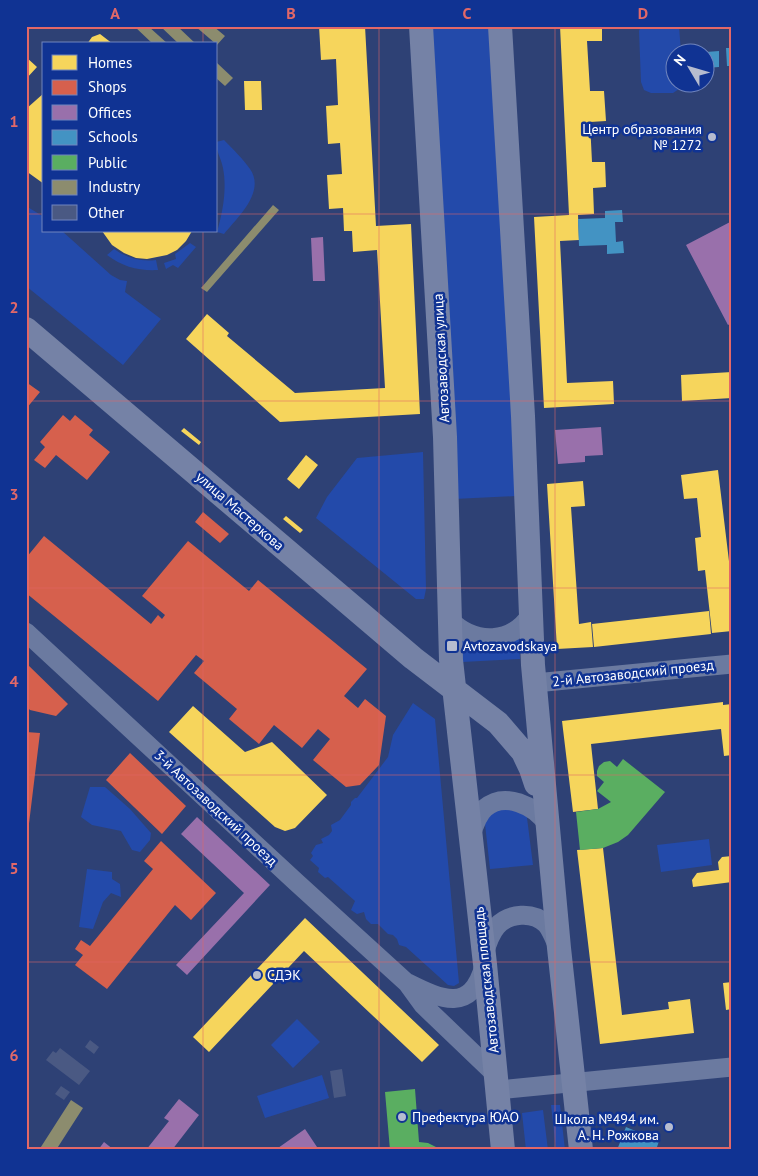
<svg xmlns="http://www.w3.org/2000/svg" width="758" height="1176" font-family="'PT Sans',sans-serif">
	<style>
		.green { fill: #234aaa }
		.homes { fill: #f6d55c }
		.shops { fill: #d6604d }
		.offices { fill: #9970ab }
		.schools { fill: #4393c3 }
		.public { fill: #5aae61 }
		.industry { fill: #8c8c6e }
		.building { fill: #4a5983 }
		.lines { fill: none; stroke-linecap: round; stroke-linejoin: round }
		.minor { stroke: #6b7aa0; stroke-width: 19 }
		.major { stroke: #7582a6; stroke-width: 24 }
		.grid { fill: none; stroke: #e26868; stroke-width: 1; stroke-opacity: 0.55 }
		.poi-dot { fill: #b6bccf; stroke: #103393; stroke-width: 2 }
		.labels { text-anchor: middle; stroke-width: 5; stroke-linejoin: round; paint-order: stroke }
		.poi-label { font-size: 14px; fill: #fff; stroke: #103393; text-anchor: start }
		.street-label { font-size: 14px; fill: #fff; stroke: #103393 }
		.neatline { fill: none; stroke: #e26868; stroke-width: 2 }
		.grid-label { font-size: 16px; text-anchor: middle; font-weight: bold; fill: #e26868 }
	</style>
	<rect width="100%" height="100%" fill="#2e4175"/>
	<path class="green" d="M431,26H490L516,496L454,499Z
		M641,26H679L681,52H676V82L681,83L679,89L673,93H651L644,90L641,82L639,31Z
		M224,140C233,149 243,159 250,169C266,192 237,218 224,234L217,232C223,211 227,189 223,168C221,158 216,151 216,142Z
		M26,206L44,217V231H62L111,275L120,280L127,281L125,292L161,319L123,365L26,286Z
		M190,243L196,247L178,268L173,265L166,269L164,263L176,259L175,254Z
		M114,249C127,258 140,262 156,260L158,270C139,271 123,267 107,255Z
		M423,452L426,589L424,599H416L316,518L327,497L357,458Z
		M519,636L520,659L462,662L461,640Z
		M413,703L435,719L459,983L454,986L448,985L406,947L399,945L397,939L393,935L388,934L378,924H371L366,919L364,912L357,914L351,910L355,901L328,877L325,878L318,872L319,868L310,860L313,856L311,853L316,845L323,843L321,839L329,835L332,831L331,825L340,820L351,805V802L355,798H357L388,757L393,735Z
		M90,787H105L130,809L151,833L150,840L140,852L132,850L121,831L92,825L81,817Z
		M493,807L526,810L533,865L490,869L484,815Z
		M709,839L712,865L661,872L657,845Z
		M87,869L112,872V879L120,884L121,897L111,893L103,902L93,929L79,927Z
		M297,1019L320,1042L293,1068L271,1045Z
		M322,1075L329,1098L265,1118L257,1096Z
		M551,1105H560L565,1150H556Z
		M543,1110L548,1150H526L522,1113Z"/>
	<path class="homes" d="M319,26H365L376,226L411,224L420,414L280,422L186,339L207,314L229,333L227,336L295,393L385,388L377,250L353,252L352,231H344L343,208L329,209L327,175L342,174L340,143L328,144L326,106L338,105L336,59L321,60Z
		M560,26H602V41H587L590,91H604L606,121L590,122L592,162H605L606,187L593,188L594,214L578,215L579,240L560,241L567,383L613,381L614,404L544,408L534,217L569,215Z
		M100,34L113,44H87L92,37Z
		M26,57L37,67L26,79Z
		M244,81H261L262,110H245Z
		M44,93V184L26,171V109Z
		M102,231H192L186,241L177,250L167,255L147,259L136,258L124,253L112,245Z
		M732,372V398L682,401L681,375Z
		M184,428L201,442L199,445L181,431Z
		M306,455L318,465L299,489L287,479Z
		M718,470L732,586V631L712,633L705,570L698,571L695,538L701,537L697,498L684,499L681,475Z
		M583,481L585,506L571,507L579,624L591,622L593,647L557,649L547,484Z
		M286,516L303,530L300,533L283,519Z
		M709,611L711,634L594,647L592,624Z
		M723,702V705L732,704V755L724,756L721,729L591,744L598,809L573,812L562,721Z
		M193,706L245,752L272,742L327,795L295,828L285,831L275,827L169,732Z
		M603,848L622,1015L669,1009L668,1002L690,999L694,1033L600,1044L577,850Z
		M732,856V882L693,887L692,880L697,873L719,870L718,862L722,857Z
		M305,918L439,1045L422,1062L304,951L209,1052L193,1037Z
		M732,982V1009L726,1010L723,983Z"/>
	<path class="shops" d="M26,382L40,392L26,409Z
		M63,415L70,421L75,415L93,430L89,435L110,452L87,480L56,455L45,468L34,460L45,447L40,442Z
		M203,512L229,534L220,543L195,522Z
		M44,536L151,624L158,615L162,619L165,615L142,596L188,541L249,591L258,580L367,669L344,696L358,708L365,699L386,716L379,765L360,785L346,787L313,760L330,739L318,729L302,748L274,725L259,744L229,719L237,709L194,673L204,661L196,655L158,701L26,593V558Z
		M26,663L68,704L56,716L30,710L26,706Z
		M26,732L40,733L27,840L26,839Z
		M130,753L186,806L162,834L106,780Z
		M161,841L216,893L191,920L175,905L107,989L75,965L83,955L75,949L81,940L90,946L153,869L144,861Z"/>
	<path class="offices" d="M732,221V323L728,325L686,245Z
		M323,237L325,281H313L311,238Z
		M601,427L603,455L585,456V462L558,464L555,430Z
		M197,817L270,885L187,975L176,965L244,893L181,834Z
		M179,1099L199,1115L172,1150H146L169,1121L164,1118Z
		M305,1129L319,1150H279L278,1148Z
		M104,1142L114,1150H98Z"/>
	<path class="schools" d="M726,48H732V66H727Z
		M719,51V67L706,68V52Z
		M622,210L623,222H615L616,242L623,241L624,253L607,254V245L579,246L578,219L605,218V211Z
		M626,1127L659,1141L656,1150H617Z"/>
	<path class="public" d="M623,759L665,792L628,835L618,842L603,848L580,850L576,812L598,809L611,802L597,791L604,782L597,776V771L599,766L604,762L610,761L617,767Z
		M415,1089L419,1142L428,1143L442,1150H390L385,1092Z"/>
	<path class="industry" d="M134,26H148L168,44H153Z
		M160,26H177L196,44H179Z
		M195,26H213L225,36L216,46V44Z
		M216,62L233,78L225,86L216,78Z
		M273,205L279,210L207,292L201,288Z
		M71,1100L83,1108L56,1150H39Z"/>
	<path class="building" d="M90,1040L99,1047L94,1054L85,1047Z
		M60,1048L90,1071L79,1085L46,1060L53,1051L56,1053Z
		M342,1069L346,1096L334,1098L330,1071Z
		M61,1086L70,1092L64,1100L55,1094Z"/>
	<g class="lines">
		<path class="minor" d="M450,620C475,645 512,644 531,614
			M26,632L296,882L407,983L423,1005L496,1075
			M535,683L732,664
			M471,836C474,826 477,815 485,808C505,791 535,806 547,824
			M484,954C487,944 490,934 497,926C509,913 533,911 546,924C551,930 554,938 557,945
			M408,983C442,1000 471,1013 484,966
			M497,1090L732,1067"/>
		<path class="major" d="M421,26L445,437L451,660L485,964L503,1150
			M500,26L523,416L533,665L559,948L581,1150
			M26,329L413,658L498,723L523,752L531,769L536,784"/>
	</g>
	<path class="grid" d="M203,26V44M379,26V1150M555,26V1150M26,214H44M216,214H732M203,231V1150M26,401H732M26,588H732M26,775H732M26,962H732"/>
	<g class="poi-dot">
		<circle cx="712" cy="137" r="5"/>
		<rect x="446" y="640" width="12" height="12" rx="2.5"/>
		<circle cx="257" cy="975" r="5"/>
		<circle cx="402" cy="1117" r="5"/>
		<circle cx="669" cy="1127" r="5"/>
	</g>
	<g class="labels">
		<g class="poi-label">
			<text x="702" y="134" text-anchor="end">Центр образования<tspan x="702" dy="16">№ 1272</tspan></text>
			<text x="463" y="651">Avtozavodskaya</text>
			<text x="267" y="980">СДЭК</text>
			<text x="412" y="1122">Префектура ЮАО</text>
			<text x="659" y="1124" text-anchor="end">Школа №494 им.<tspan x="659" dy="16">А. Н. Рожкова</tspan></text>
		</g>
		<g class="street-label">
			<text transform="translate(441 358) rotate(-93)" y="5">Автозаводская улица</text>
			<text transform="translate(240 511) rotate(41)" y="5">улица Мастеркова</text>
			<text transform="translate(633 673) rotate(-6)" y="5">2-й Автозаводский проезд</text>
			<text transform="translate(216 808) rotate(43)" y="5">3-й Автозаводский проезд</text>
			<text transform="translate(486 980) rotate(-96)" y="5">Автозаводская площадь</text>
		</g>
	</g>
	<rect width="758" height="1176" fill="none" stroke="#103393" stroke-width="55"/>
	<rect x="42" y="42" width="175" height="190" fill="#103393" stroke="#7085be"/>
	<rect x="52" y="55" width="25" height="15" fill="#f6d55c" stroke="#7085be"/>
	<text x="88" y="68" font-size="15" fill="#ffffff">Homes</text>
	<rect x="52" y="80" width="25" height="15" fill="#d6604d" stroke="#7085be"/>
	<text x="88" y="92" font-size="15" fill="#ffffff">Shops</text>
	<rect x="52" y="105" width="25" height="15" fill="#9970ab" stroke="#7085be"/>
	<text x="88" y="118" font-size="15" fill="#ffffff">Offices</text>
	<rect x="52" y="130" width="25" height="15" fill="#4393c3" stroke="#7085be"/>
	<text x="88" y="142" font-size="15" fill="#ffffff">Schools</text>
	<rect x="52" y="155" width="25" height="15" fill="#5aae61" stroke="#7085be"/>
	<text x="88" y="168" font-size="15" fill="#ffffff">Public</text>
	<rect x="52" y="180" width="25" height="15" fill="#8c8c6e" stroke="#7085be"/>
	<text x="88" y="192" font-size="15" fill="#ffffff">Industry</text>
	<rect x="52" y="205" width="25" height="15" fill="#4a5983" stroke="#7085be"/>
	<text x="88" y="218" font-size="15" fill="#ffffff">Other</text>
	<g transform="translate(690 68) rotate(308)"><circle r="24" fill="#103393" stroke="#7085be"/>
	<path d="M0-4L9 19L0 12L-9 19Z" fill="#b6bccf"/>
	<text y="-8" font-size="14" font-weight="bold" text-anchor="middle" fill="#ffffff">N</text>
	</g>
	<rect x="28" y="28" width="702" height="1120" class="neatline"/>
	<g class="grid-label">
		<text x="115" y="19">A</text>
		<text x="291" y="19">B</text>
		<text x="467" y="19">C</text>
		<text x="643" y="19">D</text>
		<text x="14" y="127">1</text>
		<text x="14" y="313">2</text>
		<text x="14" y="500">3</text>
		<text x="14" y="687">4</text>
		<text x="14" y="874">5</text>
		<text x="14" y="1061">6</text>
	</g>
</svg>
